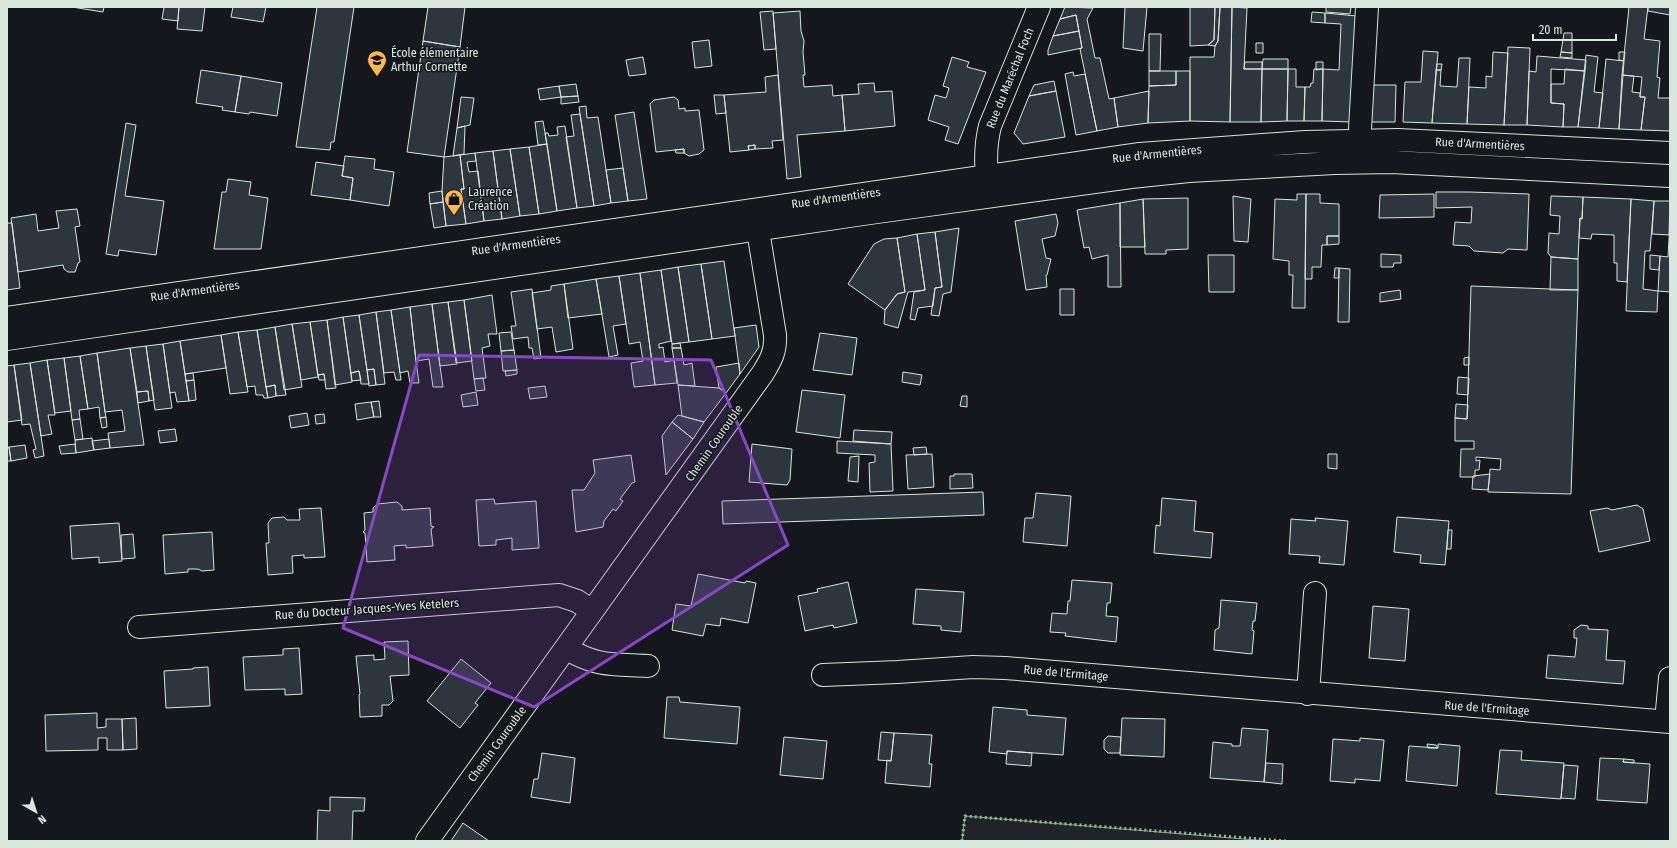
<svg xmlns="http://www.w3.org/2000/svg" width="1677" height="848" font-family="'Fira Sans Condensed',sans-serif">
	<style>
		.green { fill: #202428; stroke: #939e99 }
		.building { fill: #2c363c; stroke: #d8e6dc }
		.lines { fill: none; stroke-linecap: round; stroke-linejoin: round }
		.minor-casing { stroke: #d8e6dc; stroke-width: 24 }
		.major-casing { stroke: #d8e6dc; stroke-width: 24 }
		.minor { stroke: #14181c; stroke-width: 22 }
		.major { stroke: #14181c; stroke-width: 22 }
		.hedge { stroke: #8ac095; stroke-width: 3; stroke-dasharray: 2 3; stroke-linecap: butt }
		.marked { fill: #8948c3; fill-opacity: 0.2; stroke: #8948c3; stroke-width: 3; stroke-linejoin: round }
		.labels { text-anchor: middle; stroke-width: 3; stroke-linejoin: round; paint-order: stroke }
		.poi-label { font-size: 12px; fill: #d8e6dc; stroke: #14181c; text-anchor: start }
		.street-label { font-size: 12px; fill: #d8e6dc; stroke: #14181c }
	</style>
	<rect width="100%" height="100%" fill="#14181c"/>
	<path class="green" d="M965,816L1268,841H962Z"/>
	<path class="building" d="M72,7H104L103,12Z
		M164,7H179L178,21L162,19Z
		M179,7H205L202,31L177,29Z
		M233,7H266L263,22L231,17Z
		M317,7H354L334,142H331L330,150L296,147Z
		M428,7H465L460,47L423,41Z
		M1065,7L1093,8L1087,19L1095,58H1100L1109,99L1114,98L1118,127L1097,131L1080,49L1082,48L1076,15L1060,19Z
		M1125,7H1147L1143,51L1123,48Z
		M1190,7H1215L1214,40L1208,45L1190,46Z
		M1215,7H1220L1218,41L1215,46L1208,45L1214,40Z
		M1220,7H1232L1230,122L1190,121V57H1214L1215,46L1218,41Z
		M1232,7L1247,8L1244,69H1262L1261,122H1230Z
		M1326,7H1351L1350,14L1326,12Z
		M1629,7H1648L1644,39L1660,41L1657,77L1660,78L1658,98H1670V131L1641,130L1645,97H1640L1642,77L1622,75Z
		M1648,7H1670V15L1648,11Z
		M773,11L776,49L764,50L760,12Z
		M800,11L801,31L804,41L803,52L805,75H803L804,87L832,85L833,96L842,95L845,131L797,135L801,177L787,179L773,13Z
		M1312,12L1325,13V23L1311,22Z
		M1325,13L1357,16L1352,122L1322,121L1323,69L1339,70L1341,24L1325,23Z
		M1076,15L1079,31L1053,36L1060,19Z
		M1079,31L1082,48L1048,55V50L1053,36Z
		M1564,33H1572V53L1561,52Z
		M1149,34H1161L1160,71H1149Z
		M709,40L712,66L695,68L692,42Z
		M423,41L460,47L444,157L407,152Z
		M1256,43H1263V53H1256Z
		M1508,47L1530,48L1527,125H1504Z
		M1423,51L1438,52L1432,123L1403,122L1405,82H1421Z
		M1493,52L1508,53L1504,125L1467,124L1469,87L1486,88V76L1492,77Z
		M1561,52L1572,53V58L1560,57Z
		M1619,52H1625L1624,61L1619,60Z
		M1586,55L1598,57L1594,92L1603,93L1599,128L1578,127Z
		M1537,56L1586,60L1585,71L1551,69V103L1564,104L1563,127L1527,125L1529,71L1536,72Z
		M643,57L646,74L629,76L626,60Z
		M952,57L969,62L967,67L986,72L958,144L945,140L949,127L928,120L935,95L946,98L949,88L943,86Z
		M1459,58H1470L1467,124L1432,123L1436,70H1441L1440,86L1457,87Z
		M1263,59H1288V69H1262Z
		M1606,59L1624,61L1619,129L1599,128Z
		M1245,62H1262V69H1244Z
		M1316,62H1323V69L1316,70Z
		M1437,64H1442L1441,70H1436Z
		M1262,69H1288L1287,121L1261,122Z
		M1288,69H1296V87H1305L1304,121H1287Z
		M1314,69H1323L1322,121H1304L1305,87H1310L1311,83H1313Z
		M1565,69L1585,71L1578,127H1563L1564,104L1551,103V84H1564Z
		M201,70L241,76L235,112L222,110L223,107L196,103Z
		M1149,71H1176V85L1149,86Z
		M1176,71H1190V121L1148,123L1149,86L1176,85Z
		M1073,72L1074,76L1085,74L1097,131L1076,135L1065,74Z
		M778,75L783,140L772,141L773,148L755,149V145L748,146L749,150L730,152L724,95L766,92L765,77Z
		M1622,75L1634,76L1632,92L1640,93V97H1645L1641,130L1619,129Z
		M241,76L282,83L277,116L250,112L249,114L235,112Z
		M1054,81L1056,91L1029,96L1034,85Z
		M874,83L875,92L892,91L895,126L845,131L842,95L859,94L858,84Z
		M576,84L578,96L561,97L559,86Z
		M1368,85H1396L1395,122H1367Z
		M559,86L561,97L540,100L538,89Z
		M1056,91L1065,137L1023,144L1014,133L1029,96Z
		M1149,91L1148,123L1118,127L1114,98Z
		M714,95H724L726,113L716,114Z
		M578,96L579,102L561,104V97Z
		M461,97L474,98L470,125L457,128Z
		M674,97L678,100L679,109L685,108V111L699,110L704,150L699,154L689,156L684,153V149L656,152L650,104L654,100Z
		M586,106L587,118L598,117L611,203L594,206L579,107Z
		M634,112L647,199L628,201L615,115Z
		M580,114L594,206L577,208L566,137L574,136L571,115Z
		M543,121L547,144L538,145L535,122Z
		M126,123L136,125L125,196L164,201L156,255L119,250L118,256L106,254Z
		M465,126L464,154L453,156L457,128Z
		M565,126L577,208L557,211L545,133H548L549,136L558,135L557,127Z
		M547,144L557,211L539,214L529,147Z
		M755,145V149L749,150L748,146Z
		M529,147L539,214L520,216L510,149Z
		M510,149L520,216L502,219L493,151Z
		M684,149V153H676L675,150Z
		M493,151L502,219L484,221L475,153Z
		M475,153L476,161L467,162L469,172L478,171L484,221L466,224L461,189H464L460,155Z
		M460,155L464,189H461L466,224L446,226L442,191L444,157Z
		M345,156L375,159L374,169L394,172L389,206L350,200L353,178L342,176Z
		M316,162L344,166L342,176L353,178L350,200L311,195Z
		M623,168L628,201L611,203L606,170Z
		M228,179L251,182L249,195L268,198L261,249H214L222,192H226Z
		M442,191L443,202L430,204L429,193Z
		M1436,192H1470L1529,194L1527,250L1508,249L1503,253L1474,251L1469,246L1453,245L1455,222L1471,223L1472,207L1436,208Z
		M1297,194H1306L1305,308H1292L1293,275H1289V261L1273,259L1275,199L1297,200Z
		M1306,194H1320V203L1339,204V236H1327V245H1322L1321,267H1312V279H1305Z
		M1434,194V217L1379,218L1380,195Z
		M1233,196L1251,199L1248,242L1234,241Z
		M1551,196L1583,197L1582,219L1580,218L1578,259L1551,257L1548,253L1549,233L1559,234L1560,216L1550,215Z
		M1583,197L1631,199L1627,282L1617,281V263H1614V235L1592,234L1591,239L1579,238L1580,218L1582,219Z
		M1188,198V249L1166,250V254H1145L1143,199Z
		M1143,199L1145,247H1120V203Z
		M1631,199L1654,201L1650,251H1645L1643,289L1658,291L1657,312L1626,311Z
		M1654,201H1670L1669,235L1652,234Z
		M443,202L446,226L434,228L430,204Z
		M1120,203L1121,287H1108V255L1092,259L1089,247L1084,248L1077,210Z
		M77,209L80,226L75,227L80,262L78,263L75,272H68L64,269L63,265L18,272L11,218L36,214L38,231L59,228L56,211Z
		M1056,214L1058,223L1055,236L1042,239L1046,258L1051,259L1047,275H1046L1047,287L1026,290L1015,221Z
		M1670,222V292L1658,291L1660,256L1668,257Z
		M7,223H12L20,288L7,290Z
		M959,228L951,292L943,294L939,316L931,315L935,288L942,287L935,232Z
		M935,232L942,287L935,288L933,306L918,308L915,320L910,319L914,292L925,290L917,234Z
		M917,234L925,290L908,292L898,328L884,324L885,310L897,294L905,292L897,238Z
		M1327,236H1339V244L1327,245Z
		M897,238L905,292L897,294L885,310L848,284L874,244L884,239Z
		M1381,254L1401,255V263H1394L1393,267H1381Z
		M1208,255H1234V292H1209Z
		M1650,255L1660,256L1659,270L1650,269Z
		M1551,257L1578,259V290H1550Z
		M724,261L735,336L712,339L701,264Z
		M701,264L712,339L689,342L678,267Z
		M678,267L689,342L672,344L661,270Z
		M1335,268H1339V278H1334Z
		M1339,268L1350,269L1349,322H1338Z
		M661,270L671,341L659,344V348L663,347L665,362L674,360L677,383L655,385L640,273Z
		M640,273L655,385L634,387L631,363L643,361L640,342L629,344L619,276Z
		M619,276L626,324L613,326L618,355L609,357L596,279Z
		M596,279L602,314L568,318L564,284Z
		M564,284L573,349L556,352L552,327L537,329L532,293L551,290V286Z
		M1471,286L1578,290L1571,494L1488,492L1490,469L1500,470L1501,459L1476,457V461L1480,460L1479,470H1475V477H1460L1461,449H1474V441H1455V418L1467,419Z
		M532,289L541,358L534,359L532,348H529L528,337L513,339L511,326H516L511,292Z
		M1060,289H1074V315H1060Z
		M1400,290L1401,299L1380,302V293Z
		M492,295L497,334H488L490,346L482,348L486,378L474,379L464,300Z
		M464,300L472,361L456,363L448,302Z
		M448,302L457,364L440,366L432,304Z
		M432,304L440,366L443,387H433L429,359L416,361L410,307Z
		M410,307L416,361L419,383H410L408,371L400,373L391,310Z
		M391,310L401,380H396L394,372L384,373L376,312Z
		M376,312L385,384L376,385L374,369L367,370L359,315Z
		M359,315L367,370L369,384H361L359,371L351,373L343,317Z
		M343,317L352,382L335,385L327,320Z
		M327,320L336,388L326,389L324,374L318,375L310,322Z
		M310,322L318,377L301,380L292,324Z
		M292,324L302,387L284,390L275,327Z
		M756,325L759,347L740,374L734,328Z
		M275,327L286,395L276,396L275,385L266,387L257,330Z
		M257,330L266,387L268,398H264L263,395H256L255,386L247,387L238,332Z
		M238,332L248,392L230,394L221,335Z
		M511,332L514,350L501,351L499,333Z
		M820,333L857,338L852,375L813,370Z
		M221,335L226,368L185,374L180,341Z
		M180,341L189,401L177,402L175,392L170,393L163,344Z
		M680,343L681,348H672V344Z
		M163,344L172,408L155,410L146,346Z
		M146,346L154,400L149,401L148,391L137,392L130,348Z
		M130,348L144,445L110,448L108,433L125,431L122,410L105,412L97,353Z
		M672,348H681L684,365L692,363L695,386L678,385Z
		M514,350L517,370L503,371L501,351Z
		M97,353L105,412L106,417L100,418L99,407L88,409L80,356Z
		M80,356L88,409L79,410L80,419L72,420L64,358Z
		M1469,357V365H1464V358Z
		M64,358L71,411L55,413L47,360Z
		M47,360L55,415H48L52,434L41,436L30,363Z
		M30,363L44,456L35,458L33,450L36,449L30,424L22,425L14,365Z
		M739,363L740,374L726,393L719,388L716,367Z
		M14,365L22,420L7,422V366Z
		M374,369L376,385L369,386L367,370Z
		M517,370V374L506,376L505,371Z
		M359,371L361,380L352,381L351,373Z
		M903,372L922,375L920,385L902,382Z
		M193,373L194,380L186,381L185,374Z
		M324,374L325,380H319L318,375Z
		M1458,377L1469,378L1468,395L1457,394Z
		M483,378L485,390L476,391L474,379Z
		M194,380L196,400L189,401L186,381Z
		M275,385L276,396L268,398L266,387Z
		M678,385L719,388L726,393L704,422L682,416Z
		M545,386L547,397L530,399L528,388Z
		M802,390L845,395L840,438L796,432Z
		M148,391L149,401L138,403L137,392Z
		M476,392L478,405L463,407L461,395Z
		M962,396H967V407L960,406Z
		M379,401L381,417H374L371,402Z
		M371,402L374,417L357,420L355,404Z
		M1456,404L1468,405L1467,419L1455,418Z
		M307,413L309,425L291,428L289,416Z
		M324,414L325,423L316,424L315,415Z
		M678,415L704,422L693,439L672,422Z
		M106,417L107,427L102,428L100,418Z
		M80,419L83,439L75,440L72,420Z
		M672,422L693,439L666,475L662,436Z
		M175,429L177,441L160,443L158,431Z
		M854,430L892,432L891,444L853,441Z
		M92,438L94,450L76,453L75,440Z
		M109,439L110,448L94,450L92,441Z
		M837,441L891,444L893,491L870,492L869,463L875,462V455L837,453Z
		M75,444L76,453L61,454L59,446Z
		M752,444L792,449L790,480L787,485L749,482Z
		M25,445L27,458L11,461L9,447Z
		M9,447L11,461H7V448Z
		M926,447L927,454L914,455L913,448Z
		M932,454L934,487L908,489L906,455Z
		M1328,454H1337V469L1328,468Z
		M631,455L635,482L632,483L620,499L623,501L616,511L613,509L604,521L603,527L576,532L572,490H584L595,473L593,460Z
		M859,456L858,482L848,481L850,457Z
		M954,474H972L973,488L950,489V476H954Z
		M1490,474L1488,490L1472,489L1473,476Z
		M983,492L984,515L723,524L722,501Z
		M1036,493L1071,496L1067,546L1023,542L1025,518H1033Z
		M1162,498L1196,501L1194,531L1213,533L1211,558L1154,553L1156,525L1160,526Z
		M494,499L495,504L536,501L539,548L512,550V538L496,540V545L479,546L476,500Z
		M397,502L402,506V510L430,508L431,526L434,527L431,529L433,546L406,548V545L394,546L395,560L367,562L365,533L363,532L365,530L364,513L373,512V508L377,504Z
		M1637,505L1643,509L1650,541L1599,552L1590,511L1607,508L1612,510Z
		M321,508L325,557L304,558V555L292,556L293,573L268,575L266,543H269L268,523L272,518L284,517L287,520H300L299,509Z
		M1397,517L1449,521L1445,565L1420,563L1421,555L1394,552Z
		M1315,518L1348,521L1344,565L1319,563L1320,556L1289,554L1291,519L1316,521Z
		M119,523L122,561L99,563V557L72,559L70,526Z
		M1448,530H1452L1451,549H1447Z
		M212,532L214,570L202,571L198,569H188V572L165,574L163,535Z
		M133,534L135,558L122,559L121,535Z
		M698,574L745,583L746,581L756,583L748,623L721,618L720,626L706,624L703,636L672,630L676,604L691,606Z
		M1072,580L1112,583L1110,603H1107L1106,616L1118,617L1116,642L1065,636L1066,633L1050,632L1052,613L1067,614L1068,601H1070Z
		M848,582L857,623L834,628L833,625L805,631L798,596L818,592L817,589Z
		M916,589L964,592L961,632L941,630V626L913,624Z
		M1221,600L1257,603L1255,621H1253L1252,630L1254,631L1252,654L1214,650L1215,630L1219,628Z
		M1373,606L1409,609L1405,661L1369,658Z
		M1581,625L1588,626V629L1608,630L1606,660L1625,661L1623,684L1546,678L1548,655L1575,657L1577,638H1574V630Z
		M408,641L409,675L390,676L393,701L389,705H382V716L360,717L359,695L360,694L356,656L374,655V660L385,659L384,642Z
		M299,648L302,694L285,695V689L245,690L243,657L283,655V649Z
		M461,659L491,683L475,703L478,705L460,728L427,701Z
		M208,667L210,706L166,708L164,671L193,669V668Z
		M667,697H679L680,702L740,707L737,744L664,738Z
		M993,707L1027,710V715L1066,718L1063,755L1007,751V754L989,752Z
		M97,713V728L106,727V719H122L123,750H107V738H98V750L46,751L45,715Z
		M136,718L137,749L123,750L122,719Z
		M1122,718L1165,719L1164,757L1120,755Z
		M1242,728L1268,730L1264,782L1210,778L1213,742L1232,744V746H1240Z
		M881,732L894,733L891,761L878,760Z
		M894,733L932,735L929,764H932L930,787L885,783L887,760L891,761Z
		M1108,736L1121,737L1120,753H1108L1104,749V740Z
		M784,737L827,741L823,779L780,775Z
		M1360,738L1384,740L1380,781L1355,779V783L1330,781L1333,739L1360,741Z
		M1427,744L1436,745L1438,748H1428Z
		M1438,744L1460,746L1457,786L1406,781L1409,746L1438,748Z
		M1500,750L1522,751L1521,760L1564,763L1561,799L1496,794Z
		M1007,751L1032,753L1031,766L1006,764Z
		M542,753L575,758L570,803L531,797L534,779H538Z
		M1600,758L1624,759L1623,762L1650,764L1647,803L1597,800Z
		M1624,759L1634,760V763L1623,762Z
		M1266,763L1283,764L1282,784L1264,782Z
		M1564,765L1578,766L1575,799L1561,798Z
		M330,797L365,798L364,811H353L352,841H317L318,810L330,811Z
		M463,823L489,841H451Z"/>
	<g class="lines">
		<g class="minor-casing">
			<path id="minor" d="M1360,129L1367,7
				M989,196C986,172 984,150 990,126L1039,7
				M139,627L559,595L577,601L592,611
				M566,648C596,667 614,664 648,666
				M823,675L898,672L973,667L1005,668L1670,722
				M1308,694L1315,593
				M1666,721L1670,678
				M427,841C539,685 652,529 763,373C771,360 776,351 775,335L755,212"/>
		</g>
		<g class="major-casing">
			<path id="major" d="M7,318L1140,154L1305,142L1398,140L1670,153
				M7,339L870,213L1131,177L1189,171L1335,163L1391,162L1670,176"/>
		</g>
		<use href="#minor" class="minor"/>
		<use href="#major" class="major"/>
		<path class="hedge" d="M962,841L965,816L1286,841"/>
	</g>
	<path class="marked" d="M419,355L711,360L788,545L534,707L343,628Z"/>
	<defs>
		<g id="school-pin" transform="scale(1)"><path d="M0 17L-7.5 6A9.5 9.5 0 1 1 7.5 6Z" fill="#ffb74d" stroke="#14181c"/><path d="M0-5L7-2L0 1L-7-2ZM-4 1L0 2.5L4 1V4Q0 6-4 4Z" fill="#111"/></g>
		<g id="shop-pin" transform="scale(1)"><path d="M0 17L-7.5 6A9.5 9.5 0 1 1 7.5 6Z" fill="#ffb74d" stroke="#14181c"/><path d="M-5-2.5h2.3a2.7 3.5 0 0 1 5.4 0H5L5.5 6h-11ZM-1.5-2.5h3a1.5 2.3 0 0 0-3 0Z" fill="#111"/></g>
	</defs>
	<g fill-rule="evenodd">
		<use href="#school-pin" x="377" y="60"/>
		<use href="#shop-pin" x="454" y="199"/>
	</g>
	<g class="labels">
		<g class="poi-label">
			<text x="391" y="57">École élémentaire<tspan x="391" dy="14">Arthur Cornette</tspan></text>
			<text x="468" y="196">Laurence<tspan x="468" dy="14">Création</tspan></text>
		</g>
		<g class="street-label">
			<text transform="translate(1010 78) rotate(-68)" y="4">Rue du Maréchal Foch</text>
			<text transform="translate(1480 144) rotate(3)" y="4">Rue d'Armentières</text>
			<text transform="translate(1157 154) rotate(-6)" y="4">Rue d'Armentières</text>
			<text transform="translate(836 198) rotate(-8)" y="4">Rue d'Armentières</text>
			<text transform="translate(516 245) rotate(-8)" y="4">Rue d'Armentières</text>
			<text transform="translate(195 291) rotate(-8)" y="4">Rue d'Armentières</text>
			<text transform="translate(714 443) rotate(-55)" y="4">Chemin Courouble</text>
			<text transform="translate(367 609) rotate(-4)" y="4">Rue du Docteur Jacques-Yves Ketelers</text>
			<text transform="translate(1066 673) rotate(5)" y="4">Rue de l'Ermitage</text>
			<text transform="translate(1487 708) rotate(4)" y="4">Rue de l'Ermitage</text>
			<text transform="translate(497 744) rotate(-54)" y="4">Chemin Courouble</text>
		</g>
	</g>
	<rect width="1677" height="848" fill="none" stroke="#d8e6dc" stroke-width="16"/>
	<g transform="translate(36 812) rotate(141)" stroke="#14181c" stroke-width="3" paint-order="stroke">
	<path d="M0-3L7 15L0 10L-7 15Z" fill="#d8e6dc"/>
	<text y="-6" font-size="11" font-weight="bold" text-anchor="middle" fill="#d8e6dc">N</text>
	</g>
	<path d="M1533 34v6h83v-6" fill="none" stroke="#d8e6dc" stroke-width="2"/>
	<text x="1539" y="34" font-size="12" fill="#d8e6dc" stroke="#14181c" stroke-width="3" paint-order="stroke">20 m</text>
</svg>
